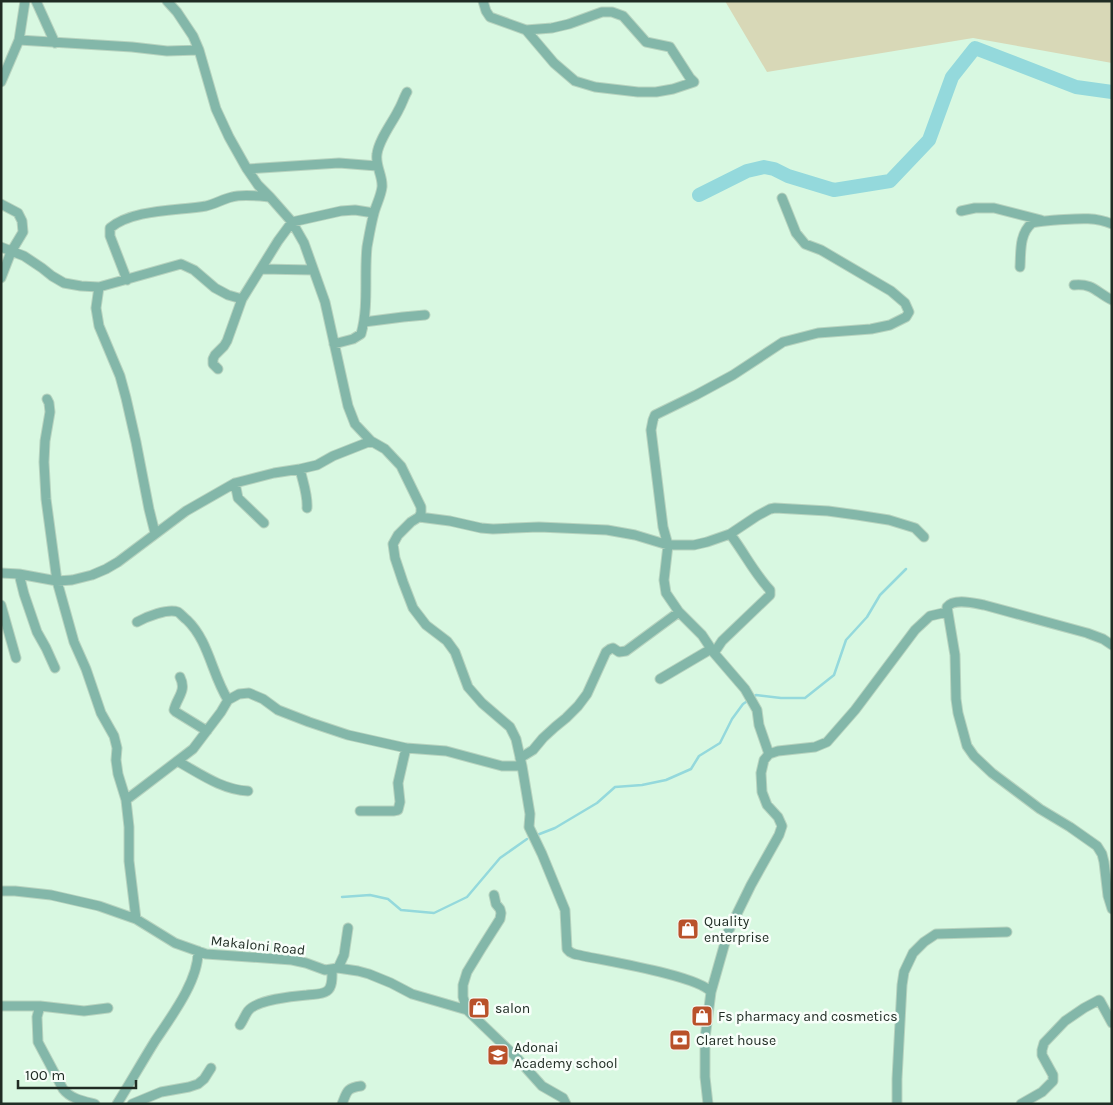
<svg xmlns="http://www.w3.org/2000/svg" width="1113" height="1105" font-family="Karla,sans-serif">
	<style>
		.green { fill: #d8d8b7 }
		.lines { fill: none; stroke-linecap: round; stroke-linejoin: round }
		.stream { stroke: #94d9dc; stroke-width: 2.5 }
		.river { stroke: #94d9dc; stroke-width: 14 }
		.street-casing { stroke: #b7d3bf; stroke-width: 11 }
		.street { stroke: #83b7a9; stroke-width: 9 }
		.labels { text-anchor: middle; stroke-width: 5; stroke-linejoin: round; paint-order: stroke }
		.poi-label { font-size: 14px; fill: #202c24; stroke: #f7fef9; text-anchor: start }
		.street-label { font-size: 14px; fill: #202c24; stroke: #f7fef9 }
	</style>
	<rect width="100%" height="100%" fill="#d8f8e1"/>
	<path class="green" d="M725,1H1112V63L973,38L767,72Z"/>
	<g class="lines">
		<path class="stream" d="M753,697L756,695L781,698H805L834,675L846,640L867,617L880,595L906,569
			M537,835L555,828L597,803L615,787L642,785L666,780L691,769L699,756L720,743L732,719L743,704L749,700
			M342,897L370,895L388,899L401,910L434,913L467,897L500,858L527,839"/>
		<path class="river" d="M699,195L747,171L764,167L774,169L788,176L834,190L890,181L929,140L952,77L975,48L1076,87L1112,92"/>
		<g class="street-casing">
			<path id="street" d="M36,1L55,43
				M167,1L177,12L193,36L199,50L216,109L229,137L247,169L258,185L270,197L292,222L304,243L325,302L348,406L355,424L371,441L385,449L401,466L421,507V513L419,517
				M483,1L486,11L490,17L526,30L554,63L575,81L595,87L638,92H656L673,89L694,82L690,78L670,47L646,42L623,16L612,12H602L569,24L552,28L526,30
				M19,40L132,47L167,51L199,50
				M1,82L19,40L25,1
				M247,169L339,163L377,166
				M1,204L18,213L22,221L23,232L11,252L1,278
				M961,211L975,208H994L1041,220
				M1,247L24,256L42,268L52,276L64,283L81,286L99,287L181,264L194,270L215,288L228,295L242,299
				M1020,267C1021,252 1019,234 1032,223C1039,221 1048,221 1056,220C1074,219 1094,216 1112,224
				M261,269L313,270
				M127,280L110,236V228C133,209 177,211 206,206C215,204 223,199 232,197C242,194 259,196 270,197
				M1074,285C1093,283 1097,293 1112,300
				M99,287L96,308L99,326L120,376L126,398L136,442L149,509L155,533
				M364,322L403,317L425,315
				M334,344L353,339L361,334C369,306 364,276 367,247C369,236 371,224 374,213C376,205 381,196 382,187C383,176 375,166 377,154C379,139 393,122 399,109C402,104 404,97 407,92
				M218,369L213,364V359L215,355L224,346L227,341L242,299L278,241L292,222L341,211L355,210L374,213
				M47,399L49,403L50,412L45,441L44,462L46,499L57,581L74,642L86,669L101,713L114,736L117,748L116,760L118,774L126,800L129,827V861L136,919
				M300,469C303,483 308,495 307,508
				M235,483L238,498L264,523
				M1,573L19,574L57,581L72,580L92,575L106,569L118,562L186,511L235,483L274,473L300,469L317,465L333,456L371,441
				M19,574L24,594L37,632L46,648L55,668
				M1,605L16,658
				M137,622C146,617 168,608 178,612C181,614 184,618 187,620C209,641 212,675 228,700
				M1112,645L1103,639L1087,633L984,605C973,603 954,598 947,607L955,655L956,699L958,713L967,746L974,756L992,773L1040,809L1070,827L1097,846L1102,854L1104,862L1108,896L1112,909
				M714,653L722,641L770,595V590C754,573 744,552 730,534
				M180,677C187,691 177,697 174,710L176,712L207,731
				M660,679L711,649
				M769,754L759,725L757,710L745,689L714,653L702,635L679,612L666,593L664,580L668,545L663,527L651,430L653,420L655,415L696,395L733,375L783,342L818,333L871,329L890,325L906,317L909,312L905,303L891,291L821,250L805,244L796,233L782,198
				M520,758L533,750L543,738L555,727L566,718L578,706L587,694L606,652L610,649L613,648L619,652L626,651L679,612
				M177,761C199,773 222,790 248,791
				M126,800L193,749L221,712L228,700L239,694L249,693L263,699L278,710L309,722L348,735L406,748L446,751L502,766H522
				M360,811H393L398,810L400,802L398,783L406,748
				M1,891H15L51,895L99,906L136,919L175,943L206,954L292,960L306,963L325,970L338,968L358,971L369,974L391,983L412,994L467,1010L516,1057L542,1086L563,1098L566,1104
				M338,968L344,955L348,928
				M711,992L728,932L751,885L779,835L782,826L778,817L767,805L762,792L761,773L764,760L769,754L778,751L815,747L827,742L855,710L915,630L930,616L947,612
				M1,1006H40L84,1011L108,1008
				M40,1006L37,1017L38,1042L63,1089C71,1099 83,1101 95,1104
				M467,1010L463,997V985L467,972L481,949L500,919L501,913L500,909L496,904L494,895
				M240,1025C243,1021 245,1015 248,1011C256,1000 293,996 307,995C313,994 321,995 327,991C333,987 332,976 332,969
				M117,1104C130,1083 142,1062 155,1041C171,1017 199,980 198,951
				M132,1104L161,1092L189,1087L198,1084L204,1079L211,1068
				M342,1104C347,1092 346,1088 361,1086
				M708,1104L705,1077V1038L711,992C697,975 599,960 574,954L570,952L567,949L565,910L542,854L529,827L530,814L522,766L516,739L510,727L482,703L468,687L455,652L447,641L426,625L413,608L403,582L395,558L393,544L398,535L411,522L419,517L450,521L481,528L493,529L539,527L607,530L635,535L668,545H694L707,542L730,534L757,516L770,509L775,508L828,511L857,515L889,520L915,528L924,537
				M897,1104V1079L902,985L904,972L913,953L924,942L936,934L1007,932
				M1021,1104L1042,1092L1053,1081V1075L1042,1055V1050L1044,1043L1065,1021L1084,1008L1099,1000L1100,1001L1112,1023"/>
		</g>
		<use href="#street" class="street"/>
	</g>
	<defs>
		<g id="shop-square" transform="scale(1.125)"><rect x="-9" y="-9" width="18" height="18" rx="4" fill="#b9512a" stroke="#f7fef9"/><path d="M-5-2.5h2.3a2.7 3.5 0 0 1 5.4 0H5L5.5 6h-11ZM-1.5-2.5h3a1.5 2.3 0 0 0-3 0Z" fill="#fff"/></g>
		<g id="bank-square" transform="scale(1.125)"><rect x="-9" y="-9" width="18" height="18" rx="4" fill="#b9512a" stroke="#f7fef9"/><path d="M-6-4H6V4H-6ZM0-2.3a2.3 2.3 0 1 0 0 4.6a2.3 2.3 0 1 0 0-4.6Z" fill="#fff"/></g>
		<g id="school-square" transform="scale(1.125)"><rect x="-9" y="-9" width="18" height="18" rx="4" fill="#b9512a" stroke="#f7fef9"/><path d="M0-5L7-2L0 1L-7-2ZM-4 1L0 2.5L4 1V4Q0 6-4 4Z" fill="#fff"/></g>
	</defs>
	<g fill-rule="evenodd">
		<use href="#shop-square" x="688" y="929"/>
		<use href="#shop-square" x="479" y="1008"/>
		<use href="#shop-square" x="702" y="1016"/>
		<use href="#bank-square" x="680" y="1040"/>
		<use href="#school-square" x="498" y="1055"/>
	</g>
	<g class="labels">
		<g class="poi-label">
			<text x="704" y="926">Quality<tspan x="704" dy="16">enterprise</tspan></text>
			<text x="495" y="1013">salon</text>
			<text x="718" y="1021">Fs pharmacy and cosmetics</text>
			<text x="696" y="1045">Claret house</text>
			<text x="514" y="1052">Adonai<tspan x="514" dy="16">Academy school</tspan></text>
		</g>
		<g class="street-label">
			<text transform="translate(258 945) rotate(6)" y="5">Makaloni Road</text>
		</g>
	</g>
	<rect width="1113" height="1105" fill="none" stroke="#202c24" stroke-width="5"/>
	<path d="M18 1080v8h118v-8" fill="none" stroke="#202c24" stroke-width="2.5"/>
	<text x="25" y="1080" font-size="15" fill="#202c24" stroke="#f7fef9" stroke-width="4" paint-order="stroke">100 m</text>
</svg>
